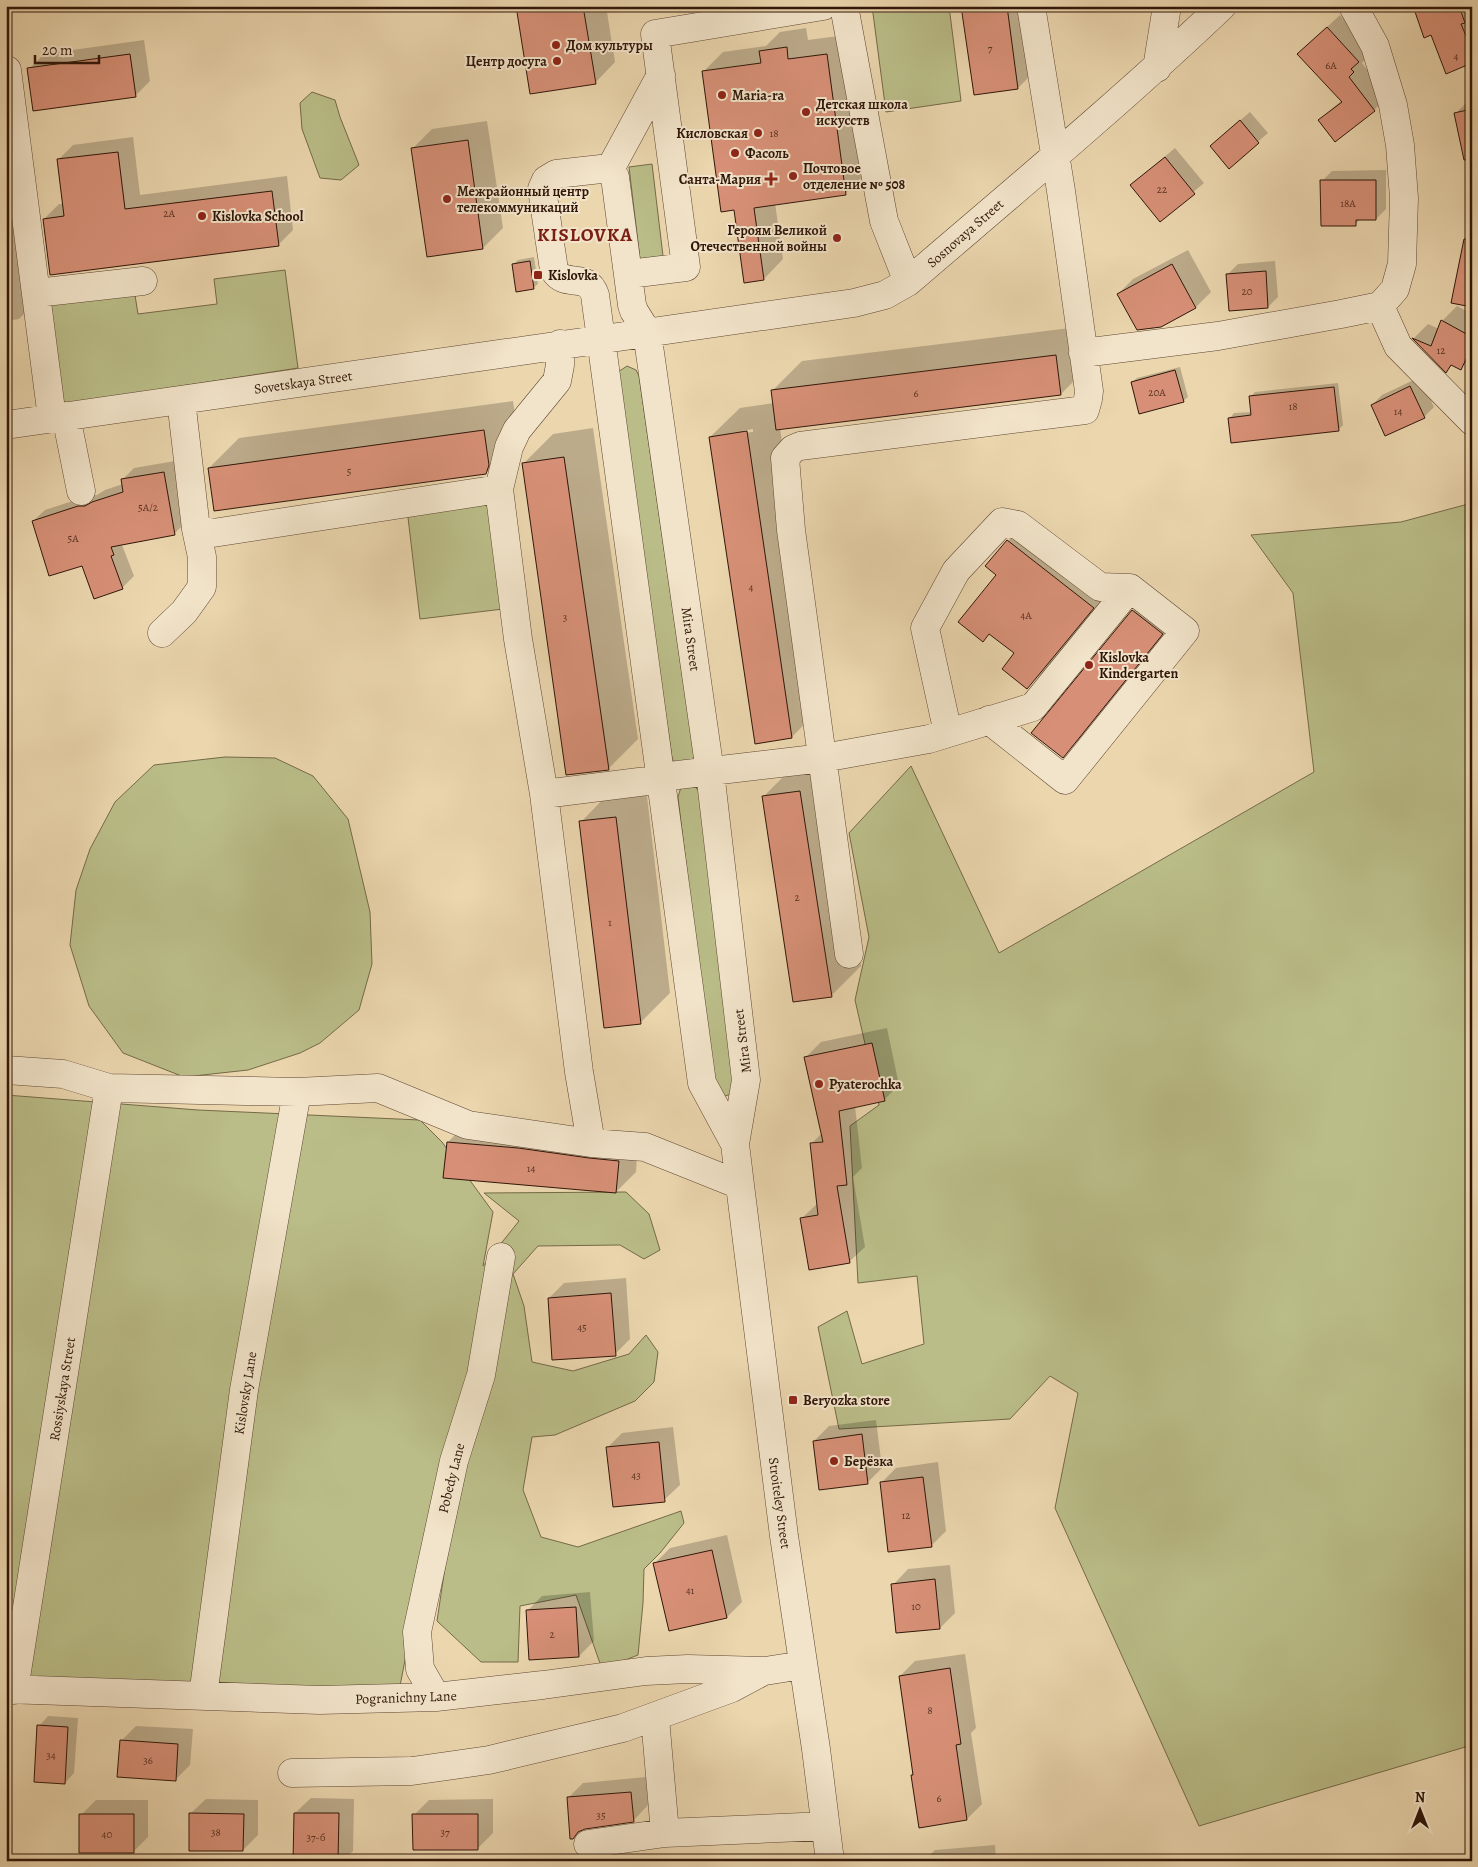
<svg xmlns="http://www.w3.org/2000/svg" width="1478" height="1867" font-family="Alegreya,serif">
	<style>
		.green { fill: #babd88; stroke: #756a48 }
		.shadow { fill: #0003; fill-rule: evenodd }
		.building { fill: #d79077; stroke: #301609 }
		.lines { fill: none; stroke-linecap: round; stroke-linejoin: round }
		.minor-casing { stroke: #5f4632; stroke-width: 29 }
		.minor { stroke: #f2e4ca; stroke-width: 28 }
		.poi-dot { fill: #8f2418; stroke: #f2e4ca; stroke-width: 2 }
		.labels { text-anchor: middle; stroke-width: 4; stroke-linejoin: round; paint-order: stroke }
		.number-label { font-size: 11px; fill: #5a3424 }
		.poi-label { font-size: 14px; font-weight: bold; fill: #301609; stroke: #f2e4ca; text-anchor: start }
		.street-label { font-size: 14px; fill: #301609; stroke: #f2e4ca }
		.district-label { font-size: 19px; font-weight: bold; letter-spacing: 1px; fill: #7a1f14; stroke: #f2e4ca }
	</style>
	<rect width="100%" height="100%" fill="#ebd6ae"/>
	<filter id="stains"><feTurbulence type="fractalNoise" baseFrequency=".004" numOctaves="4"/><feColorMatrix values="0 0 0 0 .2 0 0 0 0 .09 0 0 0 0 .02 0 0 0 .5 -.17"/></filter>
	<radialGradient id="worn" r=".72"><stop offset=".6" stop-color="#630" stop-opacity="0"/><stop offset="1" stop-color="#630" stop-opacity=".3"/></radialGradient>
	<path class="green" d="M872,6H949L961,101L886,112Z
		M312,92L335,100L340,117L359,165L341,180L320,178L302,129L300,103Z
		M652,164L663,256L640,259L629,167Z
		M285,270L298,368L59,405L45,301L134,289L138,314L217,304L214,279Z
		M627,366L636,370L639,376L694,755L692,762L675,764L672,758L617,378L618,372Z
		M490,499L503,609L420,619L407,509Z
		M1472,503V1745L1199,1826L1055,1508L1078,1393L1050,1376L1010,1419L839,1429L818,1327L847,1311L862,1364L924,1344L917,1276L858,1283L850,1126L879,1105L855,1000L869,937L849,833L911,766L999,953L1314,772L1293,593L1251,535L1401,522Z
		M225,757L275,758L313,776L348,819L370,912L372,964L359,1010L320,1043L300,1053L248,1070L184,1077L123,1053L89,1006L70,945L76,890L90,849L115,802L154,765Z
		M694,786L699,791L735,1085L731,1094L722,1097L713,1088L678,797L681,787Z
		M6,1095L198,1110L420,1120L442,1142L493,1212L483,1266L519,1221L484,1193L626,1192L649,1214L660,1250L644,1259L620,1245L538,1246L513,1274L524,1306L532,1362L573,1371L629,1354L646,1335L658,1352L654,1382L635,1401L555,1435L532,1437L523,1490L541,1537L578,1547L681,1511L684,1523L660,1553L644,1569L643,1603L638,1655L602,1669L576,1595L520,1606L518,1662H481L437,1621L450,1534L443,1465L399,1691L6,1680Z"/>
	<path class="shadow" d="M518,6H606L615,62L595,83Z
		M963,6H1029L1038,68L1018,88L975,94Z
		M1414,6H1472V62L1432,34Z
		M1340,15L1371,48L1363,55L1366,58L1362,63L1387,97L1374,110L1335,140L1319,120L1342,100L1312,41Z
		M806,28L808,40L846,35L865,174L845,194L775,203L783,259L764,279L735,209L703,72L723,52L766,46L780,32Z
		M6,33L24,168L37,301L19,319L6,321Z
		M144,40L150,81L135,96L29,69L44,54Z
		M1472,102V146L1456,113L1465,104Z
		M1250,112L1268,133L1229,167L1221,137Z
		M487,121L503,228L483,248L412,149L432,129Z
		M133,137L140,195L287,176L293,230L278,245L44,219L59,204H64L58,160L73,145Z
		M1175,148L1204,183L1160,220L1131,185Z
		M1386,170V209L1376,219L1361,218L1355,225L1322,181L1332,171Z
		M1472,183V221H1467L1468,186Z
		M1188,250L1211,292L1196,307L1161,326L1118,294L1133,279Z
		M534,257L538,284L533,288L514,264L518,260Z
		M1275,261L1278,297L1268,307L1228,274L1238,264Z
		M1457,306L1472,314V357L1461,368L1452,365L1446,371L1414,338L1428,324L1439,329L1442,321Z
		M1086,326L1090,365L1061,394L780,428L821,707L792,737L710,437L740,408L774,403L772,391L802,361ZM753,429V432L742,433V431Z
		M1180,367L1188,397L1183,401L1132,382L1137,378Z
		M1420,377L1434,407L1424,417L1372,405L1382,395Z
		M1338,383L1343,425L1339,429L1230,418L1234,413L1252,412L1250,397L1255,392Z
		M513,401L518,434L516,443L486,473L209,468L239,438Z
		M593,428L638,739L608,769L523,464L553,434Z
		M175,461L186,522L174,534L122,545L134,576L122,588L82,564L33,521L45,510L91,495H97L105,490L123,484L122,480L134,468Z
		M1028,521L1113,587L1047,668L1027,688L998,575L1008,541Z
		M1153,591L1182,613L1083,736L1063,756L1032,732L1133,611Z
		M6,660L12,673L6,679Z
		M830,762L861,966L831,996L763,797L793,767Z
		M646,788L670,993L640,1023L581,822L610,792Z
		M887,1028L899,1085L884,1100L855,1106L862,1168L853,1177L865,1247L849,1262L802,1218L818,1203L811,1144L822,1133L805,1058L821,1042Z
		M468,1122L638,1141L636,1172L616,1192L448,1142Z
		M626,1278L630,1339L615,1354L549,1298L564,1283Z
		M876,1420L882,1468L867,1483L814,1441L829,1426Z
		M673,1427L680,1485L664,1500L607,1448L622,1433Z
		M938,1462L946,1531L931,1546L881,1483L896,1468Z
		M727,1535L742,1602L727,1617L655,1563L670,1548Z
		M950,1565L955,1613L940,1628L893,1585L908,1569Z
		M590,1592L594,1641L579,1656L527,1611L542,1596Z
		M965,1654L976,1728L971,1733L982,1804L967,1819L912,1775L914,1773L900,1676L915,1661Z
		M48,1716L78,1718L74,1773L65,1783L39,1726Z
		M136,1726L193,1729L190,1765L175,1780L121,1741Z
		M646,1777L648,1805L633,1821L581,1829L573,1838L568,1798L583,1783Z
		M6,1792H11L13,1845L6,1850Z
		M311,1798L354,1799L353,1851L343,1861H295V1813Z
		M206,1799L258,1800V1835L243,1850L190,1814Z
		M493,1799V1833L478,1848L414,1815L429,1800Z
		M96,1800H148V1837L133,1852L81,1815Z
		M995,1845L996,1861H924L935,1850Z"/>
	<path class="building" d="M516,6H583L596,84L530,94Z
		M961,6H1007L1018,89L974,95Z
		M1413,6H1459L1465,23L1461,24L1472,50V63L1446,74L1431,35L1424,38Z
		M1327,27L1359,62L1351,69L1354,72L1349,77L1375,111L1335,142L1318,120L1342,102L1297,54Z
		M787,47L788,59L827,54L846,195L754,208L764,280L744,283L734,210L721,212L702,71L761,63L759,51Z
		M130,54L136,97L33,111L27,68Z
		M1472,109V159L1464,160L1454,113Z
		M1240,120L1259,143L1229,169L1210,146Z
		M468,140L483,249L427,257L411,148Z
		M118,152L125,209L272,191L279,246L50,275L43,219L64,216L57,159Z
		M1165,157L1195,194L1160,222L1130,185Z
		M1320,180H1376V220H1356V226H1321Z
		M1464,239H1472V307L1451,303Z
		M530,261L534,289L516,292L512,264Z
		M1172,264L1196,308L1161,327L1137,330L1117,294Z
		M1266,271L1268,308L1229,311L1226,274Z
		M1441,320L1472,337V346L1461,370L1451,365L1446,373L1412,338L1431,346Z
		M1056,355L1061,395L776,430L771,390Z
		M1175,370L1184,402L1139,414L1131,382Z
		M1410,386L1425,418L1385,436L1371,405Z
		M1334,387L1339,431L1231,443L1228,418L1251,415L1249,396Z
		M484,430L489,465L486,474L214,511L208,468Z
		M747,431L792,738L755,744L709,437Z
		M564,457L609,770L566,775L522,463Z
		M164,472L175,535L111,547L114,555L111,556L123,589L94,599L82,566L49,576L32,521L78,506H85L92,502L123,492L121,479Z
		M1007,540L1094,608L1027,689L1002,669L1014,653L989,634L983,642L958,622L996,575L985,566Z
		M1132,610L1163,634L1063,758L1031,733Z
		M800,791L832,997L793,1002L762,796Z
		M616,817L641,1024L604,1028L579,821Z
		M872,1043L885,1101L839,1111L847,1185L837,1186L850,1263L809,1270L800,1218L818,1215L810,1143L823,1142L804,1057Z
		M447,1142L518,1148L589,1158L619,1161L616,1193L443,1178Z
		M611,1293L616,1356L552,1360L548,1298Z
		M862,1434L868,1484L819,1490L813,1441Z
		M659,1442L665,1502L613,1507L606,1447Z
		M923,1477L932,1547L888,1552L880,1482Z
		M712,1550L727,1618L669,1631L653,1563Z
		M935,1579L940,1629L896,1633L891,1584Z
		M576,1607L579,1657L529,1660L526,1610Z
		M950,1668L961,1744L956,1745L967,1820L919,1828L911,1775H913L899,1676Z
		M37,1725L68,1727L65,1784L34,1782Z
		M120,1740L178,1744L176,1781L117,1777Z
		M631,1792L634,1822L585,1829L578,1832L573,1839H570L567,1797Z
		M189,1813L244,1814L243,1851H189Z
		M294,1813H339L338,1861H293Z
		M79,1814H134V1853H79Z
		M412,1814H478V1850H413Z"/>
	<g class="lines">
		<g class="minor-casing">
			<path id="minor" d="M844,6L884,221L908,282
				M1157,68L1167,6
				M7,70L52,418
				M609,171L661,75
				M629,274L686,267L655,34L823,6
				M36,293L143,281
				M1380,306L1398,346L1472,421
				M1083,353L1218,336L1341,314L1380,306L1395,289L1402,264L1404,198L1400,145L1393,105L1375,46L1353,6
				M66,416L81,491
				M6,425L854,303L885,295L908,282C1014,191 1121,102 1222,6
				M499,489L509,447L517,430L557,381L560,365V344
				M196,529L213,533L499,489L518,639L544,794L579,1072L591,1143
				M162,633L184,612L202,587V557L196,529L181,400
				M948,733L925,628L956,571L1002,522L1018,525L1100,587L1130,588L1185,631L1065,780L989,720
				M544,794L655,780L661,777L823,758L929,739L1033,707L1130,588
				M849,954L791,530L785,458L793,449L800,446L1085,410L1088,399L1089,391L1061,191L1031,6
				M6,1070L63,1074L109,1088L297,1092L378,1088L468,1125L591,1143L645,1147L740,1185
				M735,1144L702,1083L595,295C587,271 565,289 554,270L542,189L546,180L556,174L601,169L609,171L615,177L632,305L634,311L647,332L710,772L746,1080L735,1144L740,1185L784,1536L816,1749L830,1861
				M6,1689L320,1700L436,1697L543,1685L646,1671L688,1669L765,1671L803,1665
				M14,1690L109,1088
				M203,1696L244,1390L297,1092
				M436,1697L420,1669L417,1632L454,1461L481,1375L501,1257
				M655,1718L665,1833
				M292,1773L412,1771L489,1760L623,1728L732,1688L762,1672
				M588,1844L665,1833L825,1826"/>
		</g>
		<use href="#minor" class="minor"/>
	</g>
	<g class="poi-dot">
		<circle cx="556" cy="45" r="5"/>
		<circle cx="557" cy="61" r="5"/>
		<circle cx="722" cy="95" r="5"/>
		<circle cx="806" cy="112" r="5"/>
		<circle cx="758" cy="133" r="5"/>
		<circle cx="735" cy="153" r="5"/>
		<circle cx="793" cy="176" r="5"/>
		<path d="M768.5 171.5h5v5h5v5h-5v5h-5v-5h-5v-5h5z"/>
		<circle cx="447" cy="199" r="5"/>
		<circle cx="202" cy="216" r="5"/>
		<circle cx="837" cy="238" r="5"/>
		<rect x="533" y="270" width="10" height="10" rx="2.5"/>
		<circle cx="1089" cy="665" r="5"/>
		<circle cx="819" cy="1084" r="5"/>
		<rect x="788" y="1395" width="10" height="10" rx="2.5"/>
		<circle cx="834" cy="1461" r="5"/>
	</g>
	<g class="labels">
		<g class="number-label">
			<text x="990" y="52">7</text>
			<text x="1456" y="60">4</text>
			<text x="1331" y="69">6А</text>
			<text x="774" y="137">18</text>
			<text x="1162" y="193">22</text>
			<text x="1348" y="207">18А</text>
			<text x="169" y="217">2А</text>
			<text x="1247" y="295">20</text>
			<text x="1441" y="354">12</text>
			<text x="1157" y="396">20А</text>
			<text x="916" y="397">6</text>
			<text x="1293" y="410">18</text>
			<text x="1398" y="415">14</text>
			<text x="349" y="475">5</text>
			<text x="148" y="511">5А/2</text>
			<text x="73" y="542">5А</text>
			<text x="751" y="591">4</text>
			<text x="1026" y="619">4А</text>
			<text x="565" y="621">3</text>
			<text x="797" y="901">2</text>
			<text x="610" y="926">1</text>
			<text x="531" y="1172">14</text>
			<text x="582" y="1331">45</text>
			<text x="636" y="1479">43</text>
			<text x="906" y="1519">12</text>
			<text x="690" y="1594">41</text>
			<text x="916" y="1610">10</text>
			<text x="552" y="1638">2</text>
			<text x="930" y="1714">8</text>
			<text x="51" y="1759">34</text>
			<text x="148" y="1764">36</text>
			<text x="939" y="1802">6</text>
			<text x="601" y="1819">35</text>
			<text x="216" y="1836">38</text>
			<text x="445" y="1836">37</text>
			<text x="107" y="1838">40</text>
			<text x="316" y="1841">37-б</text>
		</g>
		<g class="poi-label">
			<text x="566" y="50">Дом культуры</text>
			<text x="547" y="66" text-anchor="end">Центр досуга</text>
			<text x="732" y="100">Maria-ra</text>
			<text x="816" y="109">Детская школа<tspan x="816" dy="16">искусств</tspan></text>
			<text x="748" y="138" text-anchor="end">Кисловская</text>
			<text x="745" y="158">Фасоль</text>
			<text x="803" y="173">Почтовое<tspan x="803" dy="16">отделение № 508</tspan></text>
			<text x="761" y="184" text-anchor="end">Санта-Мария</text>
			<text x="457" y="196">Межрайонный центр<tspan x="457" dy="16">телекоммуникаций</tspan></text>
			<text x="212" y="221">Kislovka School</text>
			<text x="827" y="235" text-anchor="end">Героям Великой<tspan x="827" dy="16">Отечественной войны</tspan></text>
			<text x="548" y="280">Kislovka</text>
			<text x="1099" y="662">Kislovka<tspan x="1099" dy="16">Kindergarten</tspan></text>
			<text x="829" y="1089">Pyaterochka</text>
			<text x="803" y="1405">Beryozka store</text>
			<text x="844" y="1466">Берёзка</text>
		</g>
		<g class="street-label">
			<text transform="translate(965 233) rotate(-41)" y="5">Sosnovaya Street</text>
			<text transform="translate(303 382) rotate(-8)" y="5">Sovetskaya Street</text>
			<text transform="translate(691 639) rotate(82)" y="5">Mira Street</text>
			<text transform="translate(742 1041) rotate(-97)" y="5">Mira Street</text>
			<text transform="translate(62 1389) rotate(-81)" y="5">Rossiyskaya Street</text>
			<text transform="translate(245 1393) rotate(-81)" y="5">Kislovsky Lane</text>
			<text transform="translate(451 1478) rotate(-76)" y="5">Pobedy Lane</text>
			<text transform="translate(780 1503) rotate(82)" y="5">Stroiteley Street</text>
			<text transform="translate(406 1697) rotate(-2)" y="5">Pogranichny Lane</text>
		</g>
		<g class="district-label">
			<text x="585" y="241">KISLOVKA</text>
		</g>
	</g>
	<rect width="1478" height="1867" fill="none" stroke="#ebd6ae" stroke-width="25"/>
	<rect x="8" y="8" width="1463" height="1852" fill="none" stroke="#301609" stroke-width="2.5"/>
	<rect x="12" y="12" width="1453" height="1842" fill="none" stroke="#301609"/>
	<g transform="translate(1420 1810)" stroke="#f2e4ca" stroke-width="4" paint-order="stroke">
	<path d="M0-4L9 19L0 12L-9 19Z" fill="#301609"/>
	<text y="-8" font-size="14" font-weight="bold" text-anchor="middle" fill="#301609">N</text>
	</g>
	<path d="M35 55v8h64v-8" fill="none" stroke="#301609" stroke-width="2.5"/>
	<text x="42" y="55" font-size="15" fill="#301609" stroke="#f2e4ca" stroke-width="4" paint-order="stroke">20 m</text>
	<rect width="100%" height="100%" filter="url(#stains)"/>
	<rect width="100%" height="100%" fill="url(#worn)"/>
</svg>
